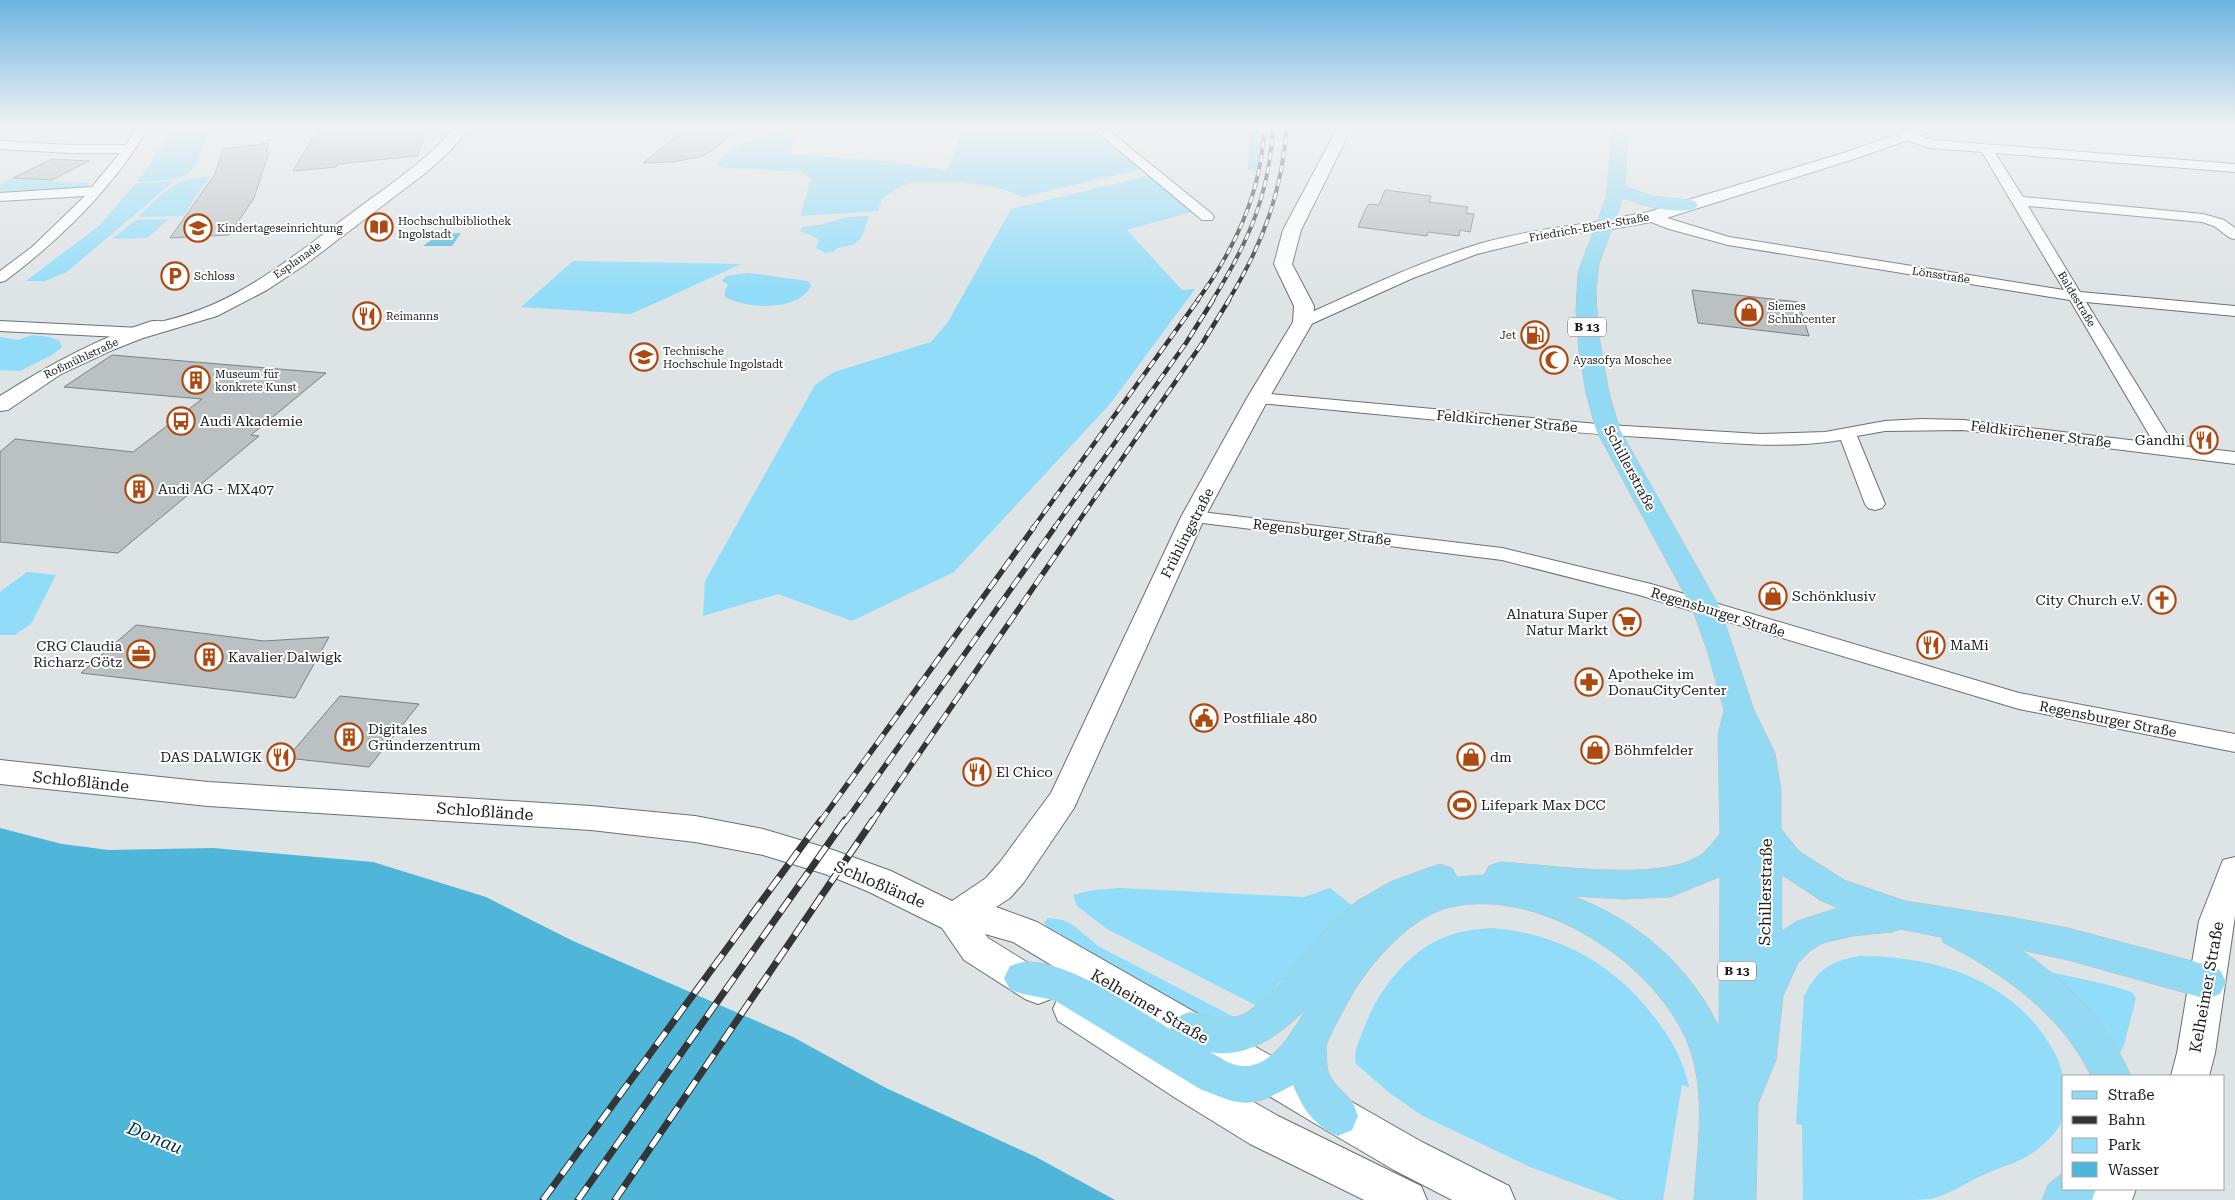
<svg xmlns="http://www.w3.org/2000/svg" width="2235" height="1200" font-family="'Roboto Serif',serif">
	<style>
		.green { fill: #91dcf9 }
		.water { fill: #4fb5d9 }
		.building { fill: #bbc1c3; stroke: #7b8083 }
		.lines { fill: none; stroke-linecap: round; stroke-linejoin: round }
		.minor-casing { stroke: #6b7072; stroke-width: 2 }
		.tertiary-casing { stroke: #6b7072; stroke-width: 2 }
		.primary-casing { stroke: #bfc0c0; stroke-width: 1 }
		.minor { fill: #fff; fill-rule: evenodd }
		.tertiary { fill: #fff; fill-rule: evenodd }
		.primary { fill: #92daf3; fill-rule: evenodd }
		.rail-far3-casing { stroke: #333536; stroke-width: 4 }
		.rail-far2-casing { stroke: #333536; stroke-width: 4.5 }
		.rail-far1-casing { stroke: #333536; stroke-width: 5.5 }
		.rail-casing { stroke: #333536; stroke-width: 7 }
		.rail-far3 { stroke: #fff; stroke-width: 2.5; stroke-dasharray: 7; stroke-linecap: butt }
		.rail-far2 { stroke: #fff; stroke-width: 3; stroke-dasharray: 9; stroke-linecap: butt }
		.rail-far1 { stroke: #fff; stroke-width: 4; stroke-dasharray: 12; stroke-linecap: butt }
		.rail { stroke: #fff; stroke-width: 5; stroke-dasharray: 16; stroke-linecap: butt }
		.labels { text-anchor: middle; stroke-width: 4; stroke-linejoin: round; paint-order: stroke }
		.far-poi-label { font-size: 11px; fill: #1b1d1e; stroke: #fff; text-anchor: start }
		.far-street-label { font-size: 11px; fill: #1b1d1e; stroke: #fff }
		.shield { fill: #fff; stroke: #5f6162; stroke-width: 1 }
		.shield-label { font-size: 12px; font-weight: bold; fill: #1b1d1e }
		.poi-label { font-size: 14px; fill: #1b1d1e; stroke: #fff; text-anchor: start }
		.street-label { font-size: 14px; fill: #1b1d1e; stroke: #fff }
		.near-street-label { font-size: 16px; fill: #1b1d1e; stroke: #fff }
		.near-water-label { font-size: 18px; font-style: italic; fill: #023342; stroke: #fff }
	</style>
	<rect width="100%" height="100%" fill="#dee3e5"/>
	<path class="green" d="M176,125H211C206,137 201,159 193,169C181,183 154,180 137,182Z
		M965,125H1084L1142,169L1023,197L999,188L961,182H914L897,188L882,199L878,211L800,216L811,179L802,172L726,168L717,164C733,144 770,126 796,139L785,154L899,162L946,171Z
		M1250,125H1260L1258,171L1248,170Z
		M1151,175L1191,212L1127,230L1182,290L1195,289L1110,404L954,572L852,621L778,594L703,616L705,581L815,385L834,372L931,342L948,322L1011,209Z
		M210,176L183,216L138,217L162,194L181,181Z
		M11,179L89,183L86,190L0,194V184Z
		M174,181L67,272L45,281H26L100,225L135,184Z
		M869,216C860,240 864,244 837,248L833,252L825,253L816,248L819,239L800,231L802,227L820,225L847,217Z
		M169,219L147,238L112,239L136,220Z
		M573,261L741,264L631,314L521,307Z
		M749,273L808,281L811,286C797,312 747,309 725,297V290L728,285L722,281L726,276Z
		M32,335L49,337L60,341L62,347L52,355L20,371L0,370V337L18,340Z
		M27,572L56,575L31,624L15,635H0V592Z
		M1120,888L1304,897L1330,888L1354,907L1257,1006L1107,929L1077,906L1073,895L1093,890Z
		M1048,918L1063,920L1074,926L1098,946L1234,1017C1222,1022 1209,1018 1198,1013L1047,928L1044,923Z
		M1491,928C1560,933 1617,965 1658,1022C1673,1042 1684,1062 1689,1087L1682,1085L1663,1200H1619L1530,1167L1421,1115L1391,1094L1356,1064C1353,1053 1359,1041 1363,1031C1376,993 1407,952 1445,937C1460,931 1476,929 1491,928Z
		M1859,956C1927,956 1997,974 2040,1030C2055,1051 2064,1066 2064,1092C2064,1099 2065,1107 2064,1115C2062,1128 2044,1145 2034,1152C2020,1162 2001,1167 1985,1174C1967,1182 1951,1194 1931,1199C1920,1200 1905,1200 1893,1200C1863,1200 1833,1200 1803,1200L1802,1125L1796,1124L1804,996C1818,969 1829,962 1859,956Z
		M2041,970L2105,984L2132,992L2136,998L2124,1045L2121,1052L2114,1055Z"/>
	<path class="water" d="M461,233L452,246H423L439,234Z
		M0,828L62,844L109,850L213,848L373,862L486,897L573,941L793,1037L886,1088L1036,1157L1115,1200H0Z"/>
	<path class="building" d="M320,125H429L417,156L338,164L336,167L293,171Z
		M691,125L739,128L712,151L699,157L673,162L643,163Z
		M269,143L266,152H269L254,198L229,235L170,238L215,174L223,149Z
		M52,159L89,161L52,180L13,178Z
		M1385,190L1431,196L1429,202L1468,207L1466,213L1474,214L1470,232L1460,230L1459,236L1428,232L1427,236L1358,227L1366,208L1369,204L1379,205Z
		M1692,290L1798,302L1809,336L1698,323Z
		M112,355L326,373L251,435L259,436L118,553L0,542V452L15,439L133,452L202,399L64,387Z
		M136,625L264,641L329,637L295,698L81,673Z
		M340,696L419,704L369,767L287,758Z"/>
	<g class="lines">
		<g class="minor-casing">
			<path id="minor" d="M138,125H150C114,187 62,238 5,281L0,282V271L32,247L85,196L0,201V193L92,187L120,153H71L0,149V141L71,145H126Z
				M1089,125H1102L1212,214L1214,217L1212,220H1202Z
				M1907,132L1932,140L2235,164V172L1995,153L2023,197L2203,214L2224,220L2235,228V239L2230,238L2214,226L2202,222L2028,206L2080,292L2235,306V316L2086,302L2174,445L2235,452V464L1963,430L1885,431L1857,436L1885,504L1882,508L1875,510L1868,508L1865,504L1841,440C1781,450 1718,442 1659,438C1525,430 1391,415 1258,403L1252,402L1249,398L1252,394L1258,393L1608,425L1760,434L1825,432L1885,421L1922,419L1963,420L2154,443L2070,300L1728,245L1669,229L1646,220L1644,217L1651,213L1729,237L2064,290L1982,152L1931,148L1903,139L1901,136L1903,133Z
				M1606,221L1611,222L1613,225L1611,228L1538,239L1477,254L1413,278L1309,325H1297L1295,322L1297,319C1358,291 1418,262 1482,243C1522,232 1564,226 1606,221Z
				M0,321L140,328L146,330L148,333L146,336L140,338L0,331Z
				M1193,511L1502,548L1651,584L2019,693L2235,734V752L2019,709L1639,595L1502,560L1186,521L1183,517L1186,513Z"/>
		</g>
		<g class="tertiary-casing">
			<path id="tertiary" d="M457,125H472L450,151L428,171L306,264L267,290L217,316L143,338L110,351L61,374L8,410L0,411V396C47,366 96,339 149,322C154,320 159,322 164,321C181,317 198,311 214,304C265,281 308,245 353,212C389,185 428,160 457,125Z
				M1339,125H1353L1301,230L1292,264L1314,306L1313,322L1269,398L1205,517L1074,808L1024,882L1010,898L996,907L1037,922L1422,1142L1509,1186L1515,1200H1452L1394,1170L1324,1129L1013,942L985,934L988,938L1051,977L1056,988L1051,999L1038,1004L1025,999L964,960L942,928L867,891L825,874L763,855L695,842L591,830L208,806L0,784V760L208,782L591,806L695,816L763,829L833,850L891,871L952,901L986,878L1000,862L1051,793L1181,517L1247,398L1293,322L1294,306L1274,264L1283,230Z
				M1923,125H1944L1942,128L1857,158L1657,221L1606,230L1600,229L1597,225L1600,221L1648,212L1847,152Z
				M2235,857V916L2215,1053L2209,1076H2171L2177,1053L2199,921L2223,860Z
				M1071,993L1084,997L1203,1073L1278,1116L1421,1186L1427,1200H1364L1250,1144L1177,1099L1058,1021L1053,1009L1058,997Z
				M2085,1189H2136L2132,1200H2081Z"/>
		</g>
		<g class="primary-casing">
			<path id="primary" d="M1613,125H1629L1625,186L1651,196L1689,200L1695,201L1698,205L1695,209C1674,214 1643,206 1623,198L1599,264L1596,291L1598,331L1609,393L1620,430L1720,608L1754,710L1775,753L1781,790V829L1799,851L1844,880L1905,901L2010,917L2068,928L2207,965L2220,970L2226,982L2220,994L2207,999L2068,960L2021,950C2070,983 2107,1022 2131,1076H2091C2062,1015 2003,973 1944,943L1941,937L1900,929L1892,932L1852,936L1823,943L1811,950L1798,963L1783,996L1776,1060L1758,1104L1756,1200H1694C1697,1148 1708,1089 1686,1039C1651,960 1538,887 1451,907C1411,916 1371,962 1351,996C1346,1006 1328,1037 1326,1047C1326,1053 1327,1060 1327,1066C1329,1083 1343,1089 1352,1102C1355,1106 1356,1112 1358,1116L1352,1130L1338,1136C1314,1126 1303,1109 1293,1085C1249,1109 1245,1107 1200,1089L1054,1000L1023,994L1010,990L1004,978L1010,966C1014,965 1020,962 1024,962C1070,960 1131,1006 1170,1029L1175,1018L1189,1012L1223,1018L1239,1016L1248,1012L1280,984L1335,919L1357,901L1390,882L1428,868L1440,864L1452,868L1457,877L1484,875L1489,866L1501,862C1550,865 1659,882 1699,856C1707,851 1714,841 1720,834L1718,735L1724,710L1707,650L1692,608L1596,430L1586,393L1579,352L1576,311L1578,272L1606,198ZM1782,875L1820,900L1838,908L1797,921L1782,931ZM1720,877L1719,1027C1689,965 1636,919 1572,896L1623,899L1670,897ZM1306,1009C1293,1031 1272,1068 1242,1066C1230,1065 1221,1058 1210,1052C1248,1059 1281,1034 1306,1009Z
				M2064,1172V1189H2096L2092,1200H2042L2048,1185Z"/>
		</g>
		<use href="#minor" class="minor"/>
		<use href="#tertiary" class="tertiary"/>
		<use href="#primary" class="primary"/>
		<g class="rail-far3-casing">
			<path id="rail-far3" d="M1197,301C1235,249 1263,190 1264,125
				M1212,301C1248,243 1270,194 1273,125
				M1228,301C1263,244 1282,192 1287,125"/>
		</g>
		<g class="rail-far2-casing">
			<path id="rail-far2" d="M1033,528L1198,300
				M1054,528L1186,343L1213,300
				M1074,528L1203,342L1229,300"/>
		</g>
		<g class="rail-far1-casing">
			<path id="rail-far1" d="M820,822L1034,527
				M845,822L1055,527
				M872,822L1075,527"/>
		</g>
		<g class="rail-casing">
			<path id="rail" d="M543,1200L821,820
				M578,1200L845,820
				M615,1200L873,820"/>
		</g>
		<use href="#rail-far3" class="rail-far3"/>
		<use href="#rail-far2" class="rail-far2"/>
		<use href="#rail-far1" class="rail-far1"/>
		<use href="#rail" class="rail"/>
	</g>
	<linearGradient id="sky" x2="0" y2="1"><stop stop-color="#6bb4e2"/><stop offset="0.43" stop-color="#f0f2f3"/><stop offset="1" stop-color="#f0f2f3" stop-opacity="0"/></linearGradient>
	<rect width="2235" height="293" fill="url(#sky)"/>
	<defs>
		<g id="library-ring" transform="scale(1.4375)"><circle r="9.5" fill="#fff" stroke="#ad4a12" stroke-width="1.5"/><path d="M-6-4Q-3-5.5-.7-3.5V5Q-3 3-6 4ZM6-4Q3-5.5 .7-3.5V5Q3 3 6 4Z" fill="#ad4a12"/></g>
		<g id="school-ring" transform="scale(1.4375)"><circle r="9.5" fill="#fff" stroke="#ad4a12" stroke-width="1.5"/><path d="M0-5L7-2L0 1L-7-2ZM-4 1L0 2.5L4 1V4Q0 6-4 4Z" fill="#ad4a12"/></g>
		<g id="parking-ring" transform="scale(1.4375)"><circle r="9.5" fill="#fff" stroke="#ad4a12" stroke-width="1.5"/><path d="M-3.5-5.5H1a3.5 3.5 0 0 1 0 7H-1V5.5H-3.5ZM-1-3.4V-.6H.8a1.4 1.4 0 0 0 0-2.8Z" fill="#ad4a12"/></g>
		<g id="shop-ring" transform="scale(1.4375)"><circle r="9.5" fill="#fff" stroke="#ad4a12" stroke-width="1.5"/><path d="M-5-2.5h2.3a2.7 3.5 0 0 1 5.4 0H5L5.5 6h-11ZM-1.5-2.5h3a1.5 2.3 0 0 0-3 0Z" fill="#ad4a12"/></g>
		<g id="restaurant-ring" transform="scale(1.4375)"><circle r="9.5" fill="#fff" stroke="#ad4a12" stroke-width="1.5"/><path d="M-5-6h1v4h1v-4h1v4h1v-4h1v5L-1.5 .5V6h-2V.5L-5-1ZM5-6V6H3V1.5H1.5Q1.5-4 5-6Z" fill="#ad4a12"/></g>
		<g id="fuel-ring" transform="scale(1.4375)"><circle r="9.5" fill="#fff" stroke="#ad4a12" stroke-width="1.5"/><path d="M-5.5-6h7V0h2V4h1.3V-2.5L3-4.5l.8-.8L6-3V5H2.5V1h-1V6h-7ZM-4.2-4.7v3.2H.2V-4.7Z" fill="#ad4a12"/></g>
		<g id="university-ring" transform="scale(1.4375)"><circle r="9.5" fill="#fff" stroke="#ad4a12" stroke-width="1.5"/><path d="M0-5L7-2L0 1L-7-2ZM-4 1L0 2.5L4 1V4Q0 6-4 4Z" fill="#ad4a12"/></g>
		<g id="mosque-ring" transform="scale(1.4375)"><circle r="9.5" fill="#fff" stroke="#ad4a12" stroke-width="1.5"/><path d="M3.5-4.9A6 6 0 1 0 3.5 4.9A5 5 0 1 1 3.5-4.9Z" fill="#ad4a12"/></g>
		<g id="building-ring" transform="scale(1.4375)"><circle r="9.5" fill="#fff" stroke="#ad4a12" stroke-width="1.5"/><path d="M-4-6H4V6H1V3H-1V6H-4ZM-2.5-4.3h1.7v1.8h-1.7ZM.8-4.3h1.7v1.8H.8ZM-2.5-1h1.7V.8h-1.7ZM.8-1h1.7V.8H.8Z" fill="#ad4a12"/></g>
		<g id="bus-ring" transform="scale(1.4375)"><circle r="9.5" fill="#fff" stroke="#ad4a12" stroke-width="1.5"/><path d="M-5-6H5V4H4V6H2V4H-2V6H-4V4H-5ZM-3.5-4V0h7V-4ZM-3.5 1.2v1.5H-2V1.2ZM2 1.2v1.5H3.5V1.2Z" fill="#ad4a12"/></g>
		<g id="church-ring" transform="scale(1.4375)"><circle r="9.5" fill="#fff" stroke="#ad4a12" stroke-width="1.5"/><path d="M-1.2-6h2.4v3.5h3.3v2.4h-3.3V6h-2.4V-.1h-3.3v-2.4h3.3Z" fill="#ad4a12"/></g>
		<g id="supermarket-ring" transform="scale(1.4375)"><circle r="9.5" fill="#fff" stroke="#ad4a12" stroke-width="1.5"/><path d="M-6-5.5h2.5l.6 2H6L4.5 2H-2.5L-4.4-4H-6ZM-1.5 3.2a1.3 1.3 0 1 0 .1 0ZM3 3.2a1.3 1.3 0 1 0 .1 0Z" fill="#ad4a12"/></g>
		<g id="office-ring" transform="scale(1.4375)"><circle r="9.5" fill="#fff" stroke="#ad4a12" stroke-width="1.5"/><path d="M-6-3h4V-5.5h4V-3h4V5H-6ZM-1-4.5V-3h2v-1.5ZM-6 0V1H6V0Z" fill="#ad4a12"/></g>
		<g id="pharmacy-ring" transform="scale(1.4375)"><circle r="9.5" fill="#fff" stroke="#ad4a12" stroke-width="1.5"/><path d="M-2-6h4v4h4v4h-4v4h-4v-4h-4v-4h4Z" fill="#ad4a12"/></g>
		<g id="civic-ring" transform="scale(1.4375)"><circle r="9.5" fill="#fff" stroke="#ad4a12" stroke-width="1.5"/><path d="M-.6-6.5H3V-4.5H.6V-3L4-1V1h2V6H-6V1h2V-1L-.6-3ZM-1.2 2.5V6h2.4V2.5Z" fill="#ad4a12"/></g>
		<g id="stadium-ring" transform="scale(1.4375)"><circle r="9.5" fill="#fff" stroke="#ad4a12" stroke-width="1.5"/><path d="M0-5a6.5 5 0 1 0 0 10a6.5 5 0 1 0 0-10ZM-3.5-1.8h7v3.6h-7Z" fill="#ad4a12"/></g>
	</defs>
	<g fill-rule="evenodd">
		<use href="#library-ring" x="379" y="227"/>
		<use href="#school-ring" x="198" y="228"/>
		<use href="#parking-ring" x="175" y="276"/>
		<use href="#shop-ring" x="1749" y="312"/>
		<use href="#restaurant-ring" x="367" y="316"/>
		<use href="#fuel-ring" x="1535" y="335"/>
		<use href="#university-ring" x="644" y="357"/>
		<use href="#mosque-ring" x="1554" y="360"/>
		<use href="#building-ring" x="196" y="380"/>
		<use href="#bus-ring" x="181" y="421"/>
		<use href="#restaurant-ring" x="2204" y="440"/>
		<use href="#building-ring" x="139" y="489"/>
		<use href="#shop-ring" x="1773" y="596"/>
		<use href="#church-ring" x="2162" y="600"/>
		<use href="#supermarket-ring" x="1627" y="622"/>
		<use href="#restaurant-ring" x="1931" y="645"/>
		<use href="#office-ring" x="141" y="654"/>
		<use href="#building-ring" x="209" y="657"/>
		<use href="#pharmacy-ring" x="1589" y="682"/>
		<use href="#civic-ring" x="1204" y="718"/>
		<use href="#building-ring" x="349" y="737"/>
		<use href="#shop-ring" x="1595" y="750"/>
		<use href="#restaurant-ring" x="281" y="757"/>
		<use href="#shop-ring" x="1471" y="757"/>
		<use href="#restaurant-ring" x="977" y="772"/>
		<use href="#stadium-ring" x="1462" y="805"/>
	</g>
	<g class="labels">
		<g class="far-poi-label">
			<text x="398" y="225">Hochschulbibliothek<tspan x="398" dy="13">Ingolstadt</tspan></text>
			<text x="217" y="232">Kindertageseinrichtung</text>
			<text x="194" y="280">Schloss</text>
			<text x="1768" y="310">Siemes<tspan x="1768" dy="13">Schuhcenter</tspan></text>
			<text x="386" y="320">Reimanns</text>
			<text x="1516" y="339" text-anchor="end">Jet</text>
			<text x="663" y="355">Technische<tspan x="663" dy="13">Hochschule Ingolstadt</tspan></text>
			<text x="1573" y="364">Ayasofya Moschee</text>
			<text x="215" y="378">Museum für<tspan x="215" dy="13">konkrete Kunst</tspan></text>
		</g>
		<g class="far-street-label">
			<text transform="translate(1589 227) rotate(-10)" y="4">Friedrich-Ebert-Straße</text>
			<text transform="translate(297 260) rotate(-35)" y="4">Esplanade</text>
			<text transform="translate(1941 275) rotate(9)" y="4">Lönsstraße</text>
			<text transform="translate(2077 299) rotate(59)" y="4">Baldestraße</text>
			<text transform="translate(81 358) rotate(-25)" y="4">Roßmühlstraße</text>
		</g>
		<g class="shield">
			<rect x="1568" y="317.5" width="38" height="19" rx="4"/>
			<rect x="1718" y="961.5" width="38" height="19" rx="4"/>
		</g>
		<g class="shield-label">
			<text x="1587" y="331">B 13</text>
			<text x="1737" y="975">B 13</text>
		</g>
		<g class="poi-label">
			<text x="200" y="426">Audi Akademie</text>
			<text x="2185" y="445" text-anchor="end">Gandhi</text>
			<text x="158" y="494">Audi AG - MX407</text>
			<text x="1792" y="601">Schönklusiv</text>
			<text x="2143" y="605" text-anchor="end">City Church e.V.</text>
			<text x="1608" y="619" text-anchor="end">Alnatura Super<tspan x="1608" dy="16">Natur Markt</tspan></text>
			<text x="1950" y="650">MaMi</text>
			<text x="122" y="651" text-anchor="end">CRG Claudia<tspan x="122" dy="16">Richarz-Götz</tspan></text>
			<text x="228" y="662">Kavalier Dalwigk</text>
			<text x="1608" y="679">Apotheke im<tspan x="1608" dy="16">DonauCityCenter</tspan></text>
			<text x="1223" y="723">Postfiliale 480</text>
			<text x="368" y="734">Digitales<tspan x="368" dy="16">Gründerzentrum</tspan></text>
			<text x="1614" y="755">Böhmfelder</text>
			<text x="262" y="762" text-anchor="end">DAS DALWIGK</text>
			<text x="1490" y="762">dm</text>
			<text x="996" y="777">El Chico</text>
			<text x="1481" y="810">Lifepark Max DCC</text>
		</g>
		<g class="street-label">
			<text transform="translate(1507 421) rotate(5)" y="5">Feldkirchener Straße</text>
			<text transform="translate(2041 434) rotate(7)" y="5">Feldkirchener Straße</text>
			<text transform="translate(1630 468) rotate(62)" y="5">Schillerstraße</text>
			<text transform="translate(1322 532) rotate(7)" y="5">Regensburger Straße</text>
			<text transform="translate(1187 533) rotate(-63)" y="5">Frühlingstraße</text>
			<text transform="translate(1718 612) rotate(17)" y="5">Regensburger Straße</text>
			<text transform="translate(2108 719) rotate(11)" y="5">Regensburger Straße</text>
		</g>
		<g class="near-street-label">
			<text transform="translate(81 781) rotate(6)" y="6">Schloßlände</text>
			<text transform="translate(485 811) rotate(4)" y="6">Schloßlände</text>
			<text transform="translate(880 884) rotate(23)" y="6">Schloßlände</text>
			<text transform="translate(1765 892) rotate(-89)" y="6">Schillerstraße</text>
			<text transform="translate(2206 987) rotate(-80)" y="6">Kelheimer Straße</text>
			<text transform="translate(1150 1006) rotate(30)" y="6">Kelheimer Straße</text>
		</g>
		<g class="near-water-label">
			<text transform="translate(155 1138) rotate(22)" y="6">Donau</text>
		</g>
	</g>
	<rect x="2062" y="1075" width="162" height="115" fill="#ffffff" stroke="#a4a5a5"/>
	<rect x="2072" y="1091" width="25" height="8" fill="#92daf3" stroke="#a4a5a5"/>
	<text x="2108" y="1100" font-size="15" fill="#1b1d1e">Straße</text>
	<rect x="2072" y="1116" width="25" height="8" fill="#333536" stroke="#a4a5a5"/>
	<text x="2108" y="1125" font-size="15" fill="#1b1d1e">Bahn</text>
	<rect x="2072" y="1138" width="25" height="15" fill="#91dcf9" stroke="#a4a5a5"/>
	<text x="2108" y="1150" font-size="15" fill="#1b1d1e">Park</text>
	<rect x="2072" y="1162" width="25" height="15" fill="#4fb5d9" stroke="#a4a5a5"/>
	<text x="2108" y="1175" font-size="15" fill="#1b1d1e">Wasser</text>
</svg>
